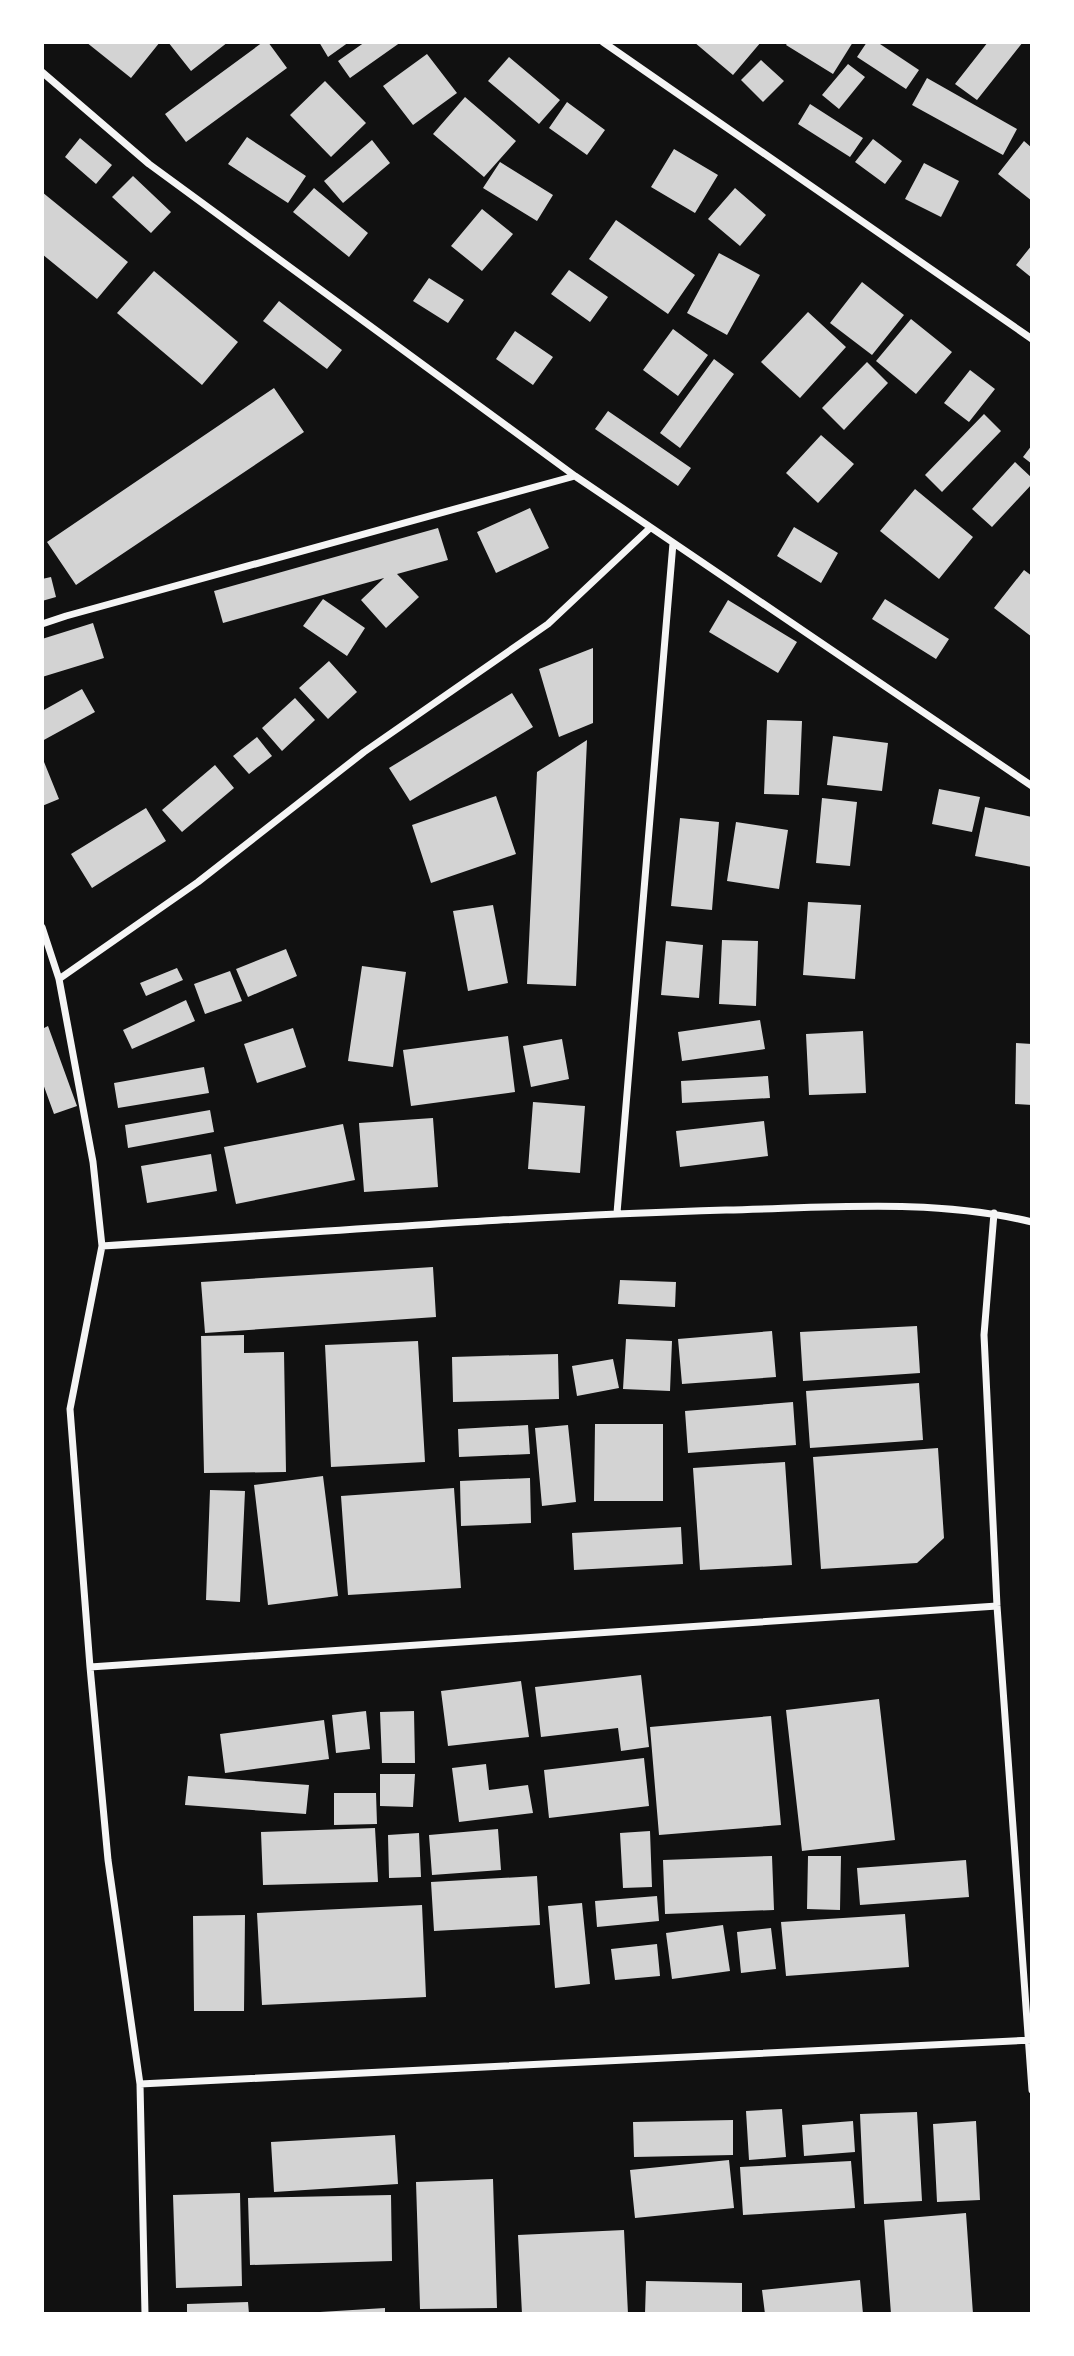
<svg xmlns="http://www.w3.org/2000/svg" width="1074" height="2356" font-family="Inter,sans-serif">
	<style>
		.building { fill: #d3d3d3 }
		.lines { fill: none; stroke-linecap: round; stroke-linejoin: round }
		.minor { stroke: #f5f5f5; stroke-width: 7 }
	</style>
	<rect width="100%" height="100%" fill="#111"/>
	<path class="building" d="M86,42H160L131,78Z
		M168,42H228L191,71Z
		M263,42H268L287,68L186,142L165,114Z
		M319,42H349L328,57Z
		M365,42H401L350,78L338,61Z
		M694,42H761L733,75Z
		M788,42H853L833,74L786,45Z
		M867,42H877L919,70L906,89L857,57Z
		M988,42H1023L977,100L955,84Z
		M427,54L457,93L413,125L383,86Z
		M509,57L560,100L539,124L488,81Z
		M761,60L784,81L763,102L741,80Z
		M848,64L865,77L839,109L822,95Z
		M927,78L1017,129L1003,155L912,105Z
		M325,81L366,123L331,157L290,115Z
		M465,97L516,141L484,177L433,134Z
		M567,102L605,130L587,155L549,128Z
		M810,104L863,138L850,157L798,124Z
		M247,137L306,176L288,203L228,164Z
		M80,138L112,165L96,184L65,157Z
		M873,139L902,161L885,184L855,162Z
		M372,140L390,163L343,203L324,181Z
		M1024,141L1032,148V201L998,174Z
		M674,149L718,175L695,213L651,187Z
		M500,162L553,195L537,221L483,188Z
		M924,163L959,181L941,217L905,199Z
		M133,176L171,212L151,233L112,197Z
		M314,188L368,233L349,257L293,212Z
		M735,188L766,215L740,246L708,219Z
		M42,192L128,262L97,299L42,254Z
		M482,209L513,234L482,271L451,246Z
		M616,220L695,275L668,314L589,259Z
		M1032,245V278L1016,265Z
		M719,253L760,275L727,335L687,313Z
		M569,270L608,297L590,322L551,294Z
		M154,271L238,342L202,385L117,313Z
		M429,278L464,300L448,323L413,301Z
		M862,282L904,315L872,355L830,323Z
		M279,301L342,350L327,369L263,321Z
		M808,312L846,347L800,398L761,362Z
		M911,319L952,352L916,394L876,361Z
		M673,329L708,355L678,396L643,370Z
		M515,331L553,357L533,385L496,359Z
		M714,359L734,374L680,448L660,433Z
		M867,362L888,383L844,430L822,408Z
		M970,370L995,389L969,422L944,403Z
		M274,388L304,432L76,585L47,542Z
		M608,411L691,468L678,486L595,429Z
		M984,414L1001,431L942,492L925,475Z
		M821,435L854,464L818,503L786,473Z
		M1032,445V464L1023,457Z
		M1015,462L1032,478V484L992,527L972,509Z
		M915,489L973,537L939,579L880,531Z
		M530,508L549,548L496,573L477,532Z
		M794,527L838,553L821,583L777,556Z
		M438,528L448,560L397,574L419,597L386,628L361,600L384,578L223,623L214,591Z
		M1024,570L1032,576V637L994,608Z
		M51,577L56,597L42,601V579Z
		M323,599L365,628L347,656L303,626Z
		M885,599L949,639L936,659L872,619Z
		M728,600L797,642L778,673L709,632Z
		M93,623L104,658L42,677V639Z
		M593,648V723L559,737L539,669Z
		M329,661L357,692L328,719L299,688Z
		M82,689L95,712L42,741V711Z
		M512,693L533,727L410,801L389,768Z
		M295,698L315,720L282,751L262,728Z
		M767,720L802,721L799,795L764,794Z
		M833,736L888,743L882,791L827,785Z
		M257,737L272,756L249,774L233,756Z
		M587,740L576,986L527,984L537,772Z
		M42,757L59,799L42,806Z
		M215,765L234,788L182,832L162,810Z
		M939,789L980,797L972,832L932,824Z
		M496,796L516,854L431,883L412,825Z
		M822,798L857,802L850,866L816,863Z
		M985,807L1032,817V867L975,856Z
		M146,808L166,841L92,888L71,854Z
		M680,818L719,822L712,910L671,906Z
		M736,822L788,830L779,889L727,881Z
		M808,902L861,905L855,979L803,975Z
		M493,905L508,983L468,991L453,911Z
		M722,940L758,941L756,1006L719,1004Z
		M666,941L703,945L699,998L661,995Z
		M286,949L297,976L248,997L236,969Z
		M362,966L406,972L393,1067L348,1061Z
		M177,968L183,980L146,996L140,983Z
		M230,971L242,1001L205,1014L194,984Z
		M186,1000L195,1021L132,1049L123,1030Z
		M760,1020L765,1049L682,1061L678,1032Z
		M48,1026L77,1106L54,1114L42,1081V1029Z
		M293,1028L306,1067L257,1083L244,1044Z
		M863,1031L866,1093L809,1095L806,1034Z
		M508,1036L515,1092L411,1106L403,1050Z
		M562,1039L569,1079L531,1087L523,1046Z
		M1016,1043L1032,1044V1105L1015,1104Z
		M204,1067L209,1093L118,1108L114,1083Z
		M768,1076L770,1098L682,1103L681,1081Z
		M533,1102L585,1106L580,1173L528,1169Z
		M210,1110L214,1132L128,1148L125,1125Z
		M433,1118L438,1187L364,1192L359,1123Z
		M764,1121L768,1156L680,1167L676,1131Z
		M343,1124L355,1180L236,1204L224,1147Z
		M211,1154L217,1191L147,1203L141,1166Z
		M433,1267L436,1317L205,1333L201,1282Z
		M620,1280L676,1282L675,1307L618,1304Z
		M917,1326L920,1373L803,1381L800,1332Z
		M772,1331L776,1377L682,1384L678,1339Z
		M244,1335V1353L284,1352L286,1472L204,1473L201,1336Z
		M626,1339L672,1341L670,1391L623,1389Z
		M418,1341L425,1462L331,1467L325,1345Z
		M558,1354L559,1399L453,1402L452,1357Z
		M613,1359L619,1388L577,1396L572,1366Z
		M919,1383L923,1440L810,1448L806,1391Z
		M793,1402L796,1445L688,1453L685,1411Z
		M595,1424H663V1501H594Z
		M528,1425L530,1454L459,1457L458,1429Z
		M568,1425L576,1502L542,1506L535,1428Z
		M938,1448L944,1538L917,1563L821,1569L813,1457Z
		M785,1462L792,1565L700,1570L693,1468Z
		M323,1476L338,1596L268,1605L254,1485Z
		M530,1478L531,1523L461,1526L460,1481Z
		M454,1488L461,1588L348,1595L341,1496Z
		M210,1490L245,1491L240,1602L206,1600Z
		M681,1527L683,1564L574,1570L572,1533Z
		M641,1675L649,1747L621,1751L618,1728L541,1737L535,1687Z
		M521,1681L529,1737L448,1746L441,1691Z
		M879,1699L895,1840L802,1851L786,1710Z
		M366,1711L370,1749L336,1753L332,1715Z
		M414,1711L415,1763H382L380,1712Z
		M771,1716L781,1825L659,1835L650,1727Z
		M324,1720L329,1759L225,1773L220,1734Z
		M644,1758L649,1806L549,1818L544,1770Z
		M486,1764L489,1790L528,1785L533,1813L459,1822L452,1768Z
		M380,1774H415L413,1807L380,1806Z
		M188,1776L309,1785L306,1814L185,1805Z
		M334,1793H376L377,1824L334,1825Z
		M375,1828L378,1882L263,1885L261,1832Z
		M498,1829L501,1870L432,1875L429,1835Z
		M650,1831L652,1887L623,1888L620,1833Z
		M419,1833L421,1877L389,1878L388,1835Z
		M772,1856L774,1910L665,1914L663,1860Z
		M808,1856H841L840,1910L807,1909Z
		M966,1860L969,1897L860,1905L857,1868Z
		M537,1876L540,1925L434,1931L431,1882Z
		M657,1896L659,1921L597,1927L595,1901Z
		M582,1903L590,1984L555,1988L548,1906Z
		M422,1905L426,1997L262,2005L257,1913Z
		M905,1914L909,1967L786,1976L781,1922Z
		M245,1915L244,2011H194L193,1916Z
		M723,1925L730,1971L672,1979L666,1933Z
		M771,1928L776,1969L741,1973L737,1932Z
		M657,1944L660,1976L615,1980L611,1949Z
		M782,2109L786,2157L749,2160L746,2111Z
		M917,2112L922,2201L864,2204L860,2114Z
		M733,2120V2155L634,2157L633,2122Z
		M853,2121L855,2152L804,2156L802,2125Z
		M976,2121L980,2200L937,2202L933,2124Z
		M395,2135L398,2184L274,2192L271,2142Z
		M729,2160L734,2208L635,2218L630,2170Z
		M851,2161L855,2208L743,2215L740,2167Z
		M493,2179L497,2308L420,2309L416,2182Z
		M240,2193L242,2286L176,2288L173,2195Z
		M391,2195L392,2261L250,2265L248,2198Z
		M966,2213L973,2314H891L884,2220Z
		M624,2230L628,2314H522L518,2235Z
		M860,2280L863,2314H765L762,2290Z
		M646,2281L742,2283V2314H645Z
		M248,2302L249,2314H187V2304Z
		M385,2308V2314H320V2312Z"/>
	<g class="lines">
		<path class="minor" d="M603,42L1032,339
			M42,72L149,164L575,476L1032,786
			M42,624L66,616L575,476
			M42,927L59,979L93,1162L102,1246L70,1409L90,1667L108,1860L140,2084L145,2314
			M59,979L198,882L364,752L548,624L650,528
			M617,1213L673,543
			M994,1213L984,1335L997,1606L1032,2090
			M102,1246C310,1233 518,1216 726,1210C827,1208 933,1198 1032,1222
			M90,1667L997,1606
			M140,2084L1032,2040"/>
	</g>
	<rect width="1074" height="2356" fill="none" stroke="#ffffff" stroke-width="88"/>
</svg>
